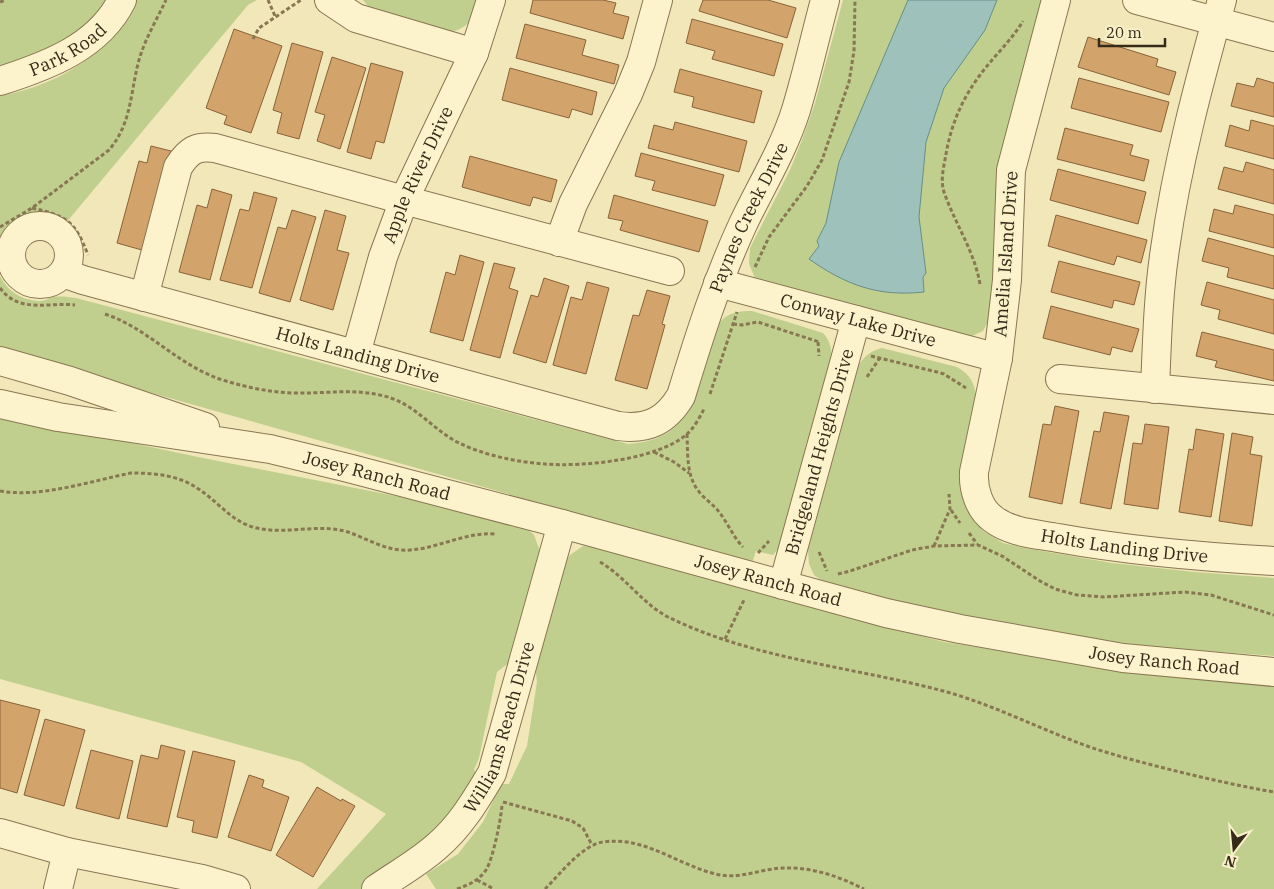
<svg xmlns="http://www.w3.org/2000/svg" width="1274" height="889" font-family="'IBM Plex Serif',serif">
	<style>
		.green { fill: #c0cf8d }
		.water { fill: #9ec1bb; stroke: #668e89 }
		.building { fill: #d3a36c; stroke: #896237 }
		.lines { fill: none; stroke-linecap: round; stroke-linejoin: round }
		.minor-casing { stroke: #897653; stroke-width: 30 }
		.path { stroke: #897653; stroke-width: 3; stroke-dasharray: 4 2.5; stroke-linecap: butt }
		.minor { stroke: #fcf3cd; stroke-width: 28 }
		.labels { text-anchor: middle; stroke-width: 4; stroke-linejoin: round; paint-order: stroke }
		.street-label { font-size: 18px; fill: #362b19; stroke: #f8f0c9 }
	</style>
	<rect width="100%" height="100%" fill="#f1e7b9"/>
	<path class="green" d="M0,0H107L84,29L46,53L0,68Z
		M135,0H257L248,5L65,224C60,222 55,219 50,217C31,211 8,224 0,241V96C37,89 77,73 103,44C115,30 125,14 135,0Z
		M363,0H479C472,18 471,26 452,32L372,11Z
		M843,0H1044L993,312L983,331L970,337L767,286L755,278L749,264L750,248L790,170L802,140L815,103Z
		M0,276C8,292 23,301 41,301C45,301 48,298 52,297C60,296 68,297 76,298L628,444C689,440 693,400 709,351C712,341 714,330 720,322C728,312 741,311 752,311L823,333C832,343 832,352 831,365L779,548L773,555L756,551L752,563L0,350Z
		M882,348L957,367C972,375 977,388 976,405L963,493L971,516L983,531L1003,543L1025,548L1112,563L1195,572L1274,578V656L1152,647L1083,637L916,607L828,585L814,575L809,564L808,550L859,365C865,355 871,351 882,348Z
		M0,415L198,457L416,500L523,525L534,535L540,551L511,661L497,672L479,758L474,770L477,775L454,813L430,840L363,889H317L386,814L301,762L0,679Z
		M583,546L596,547L822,610L944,642L1146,673L1274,682V889H436L426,874L458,854L483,822L501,784H509L527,746L537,682L535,664L564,564L570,555Z"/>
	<path class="water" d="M908,0H997L985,30L944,88L926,142L919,217L926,273L923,277L924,292C878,297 846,285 809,259L819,246L817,241L826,223L839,162Z"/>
	<path class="building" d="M533,0H603L616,3L613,13L629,17L623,39L530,13Z
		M703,0H768L796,8L787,38L699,11Z
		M692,19L783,44L774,76L712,59L715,51L686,43Z
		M525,24L586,40L582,55L619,65L614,84L516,58Z
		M234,29L282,46L251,133L224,124L227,116L206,108Z
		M1088,37L1158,59L1156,66L1176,72L1169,95L1078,67Z
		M292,43L323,52L299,139L277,133L282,113L273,110Z
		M332,57L366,68L340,149L317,141L325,115L315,112Z
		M371,63L403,72L384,143L376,141L371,159L347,152Z
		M510,68L597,92L592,115L572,109L569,118L502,100Z
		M680,69L762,91L754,123L692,107L694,97L674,92Z
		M1079,78L1169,102L1161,132L1071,108Z
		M1257,78L1274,83V117L1231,106L1237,83L1254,87Z
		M1251,120L1274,126V159L1225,146L1230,125L1249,131Z
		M675,122L747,141L739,172L648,148L654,125L673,130Z
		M1065,128L1133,145L1130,155L1149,160L1144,181L1057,159Z
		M151,146L175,152L149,252L117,243L139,161L147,163Z
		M641,153L724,175L715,206L652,190L655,181L635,176Z
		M470,156L557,180L551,202L533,197L530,206L462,187Z
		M1246,162L1274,170V204L1218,189L1224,167L1243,172Z
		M1058,169L1146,192L1138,224L1050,200Z
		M212,189L232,195L210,280L179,272L197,205L207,208Z
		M254,192L277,198L252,288L220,280L240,209L249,211Z
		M614,195L708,221L699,252L620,230L623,221L608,218Z
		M1235,205L1274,215V248L1209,231L1214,209L1233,214Z
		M292,210L316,217L290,302L259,293L278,227L286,229Z
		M325,210L346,216L337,250L349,253L333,310L300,300Z
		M1056,215L1147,240L1141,263L1117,256L1114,265L1048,246Z
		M1208,238L1274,256V289L1227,277L1229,268L1202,261Z
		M460,255L484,262L463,341L430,332L446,272L455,275Z
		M1059,261L1140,282L1134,305L1114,300L1112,308L1051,292Z
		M494,263L515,268L509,288L518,291L500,358L470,350Z
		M544,278L569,286L546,363L513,353L531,295L538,297Z
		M587,282L609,288L586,374L553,365L571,297L582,300Z
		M1207,282L1274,300V334L1218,319L1220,310L1201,305Z
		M647,290L670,296L662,324L665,325L647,389L615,380L633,315L639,316Z
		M1051,306L1139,329L1132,352L1112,347L1110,355L1043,338Z
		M1202,332L1274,350V381L1215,367L1217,361L1196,356Z
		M1055,406L1079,411L1062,504L1029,497L1043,424L1051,425Z
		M1104,412L1129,416L1111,509L1080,503L1094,431L1100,432Z
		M1145,424L1169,427L1158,509L1124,504L1133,443L1142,444Z
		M1196,429L1224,434L1211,517L1179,512L1189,449L1193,450Z
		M1232,433L1253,437L1250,454L1262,456L1252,526L1219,521Z
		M0,700L40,710L17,793L0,788Z
		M45,719L85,730L64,806L24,795Z
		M161,745L185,751L167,827L127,818L141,755L158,759Z
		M91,750L133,761L119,819L76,808Z
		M193,751L235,761L217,838L192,832L194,821L177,817Z
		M249,775L264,780L262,787L289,797L271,851L228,837Z
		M317,787L341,801L342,799L355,806L313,877L276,855Z"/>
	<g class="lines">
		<g class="minor-casing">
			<g id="minor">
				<path d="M329,0L356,18L474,53"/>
				<path id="s1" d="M1056,0L1011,170L1007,280L998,358L974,472C973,489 979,509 993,519C1011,533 1037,534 1058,538C1130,551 1202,557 1274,561"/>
				<path d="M1137,0L1274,37"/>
				<path id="s2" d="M0,81C47,66 99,47 122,0"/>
				<circle cx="40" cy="255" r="29"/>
				<path d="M559,242L573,204L628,94L641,62L658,0"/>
				<path id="s3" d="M63,273L83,280L618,426C648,430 666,421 681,396C699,337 717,280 743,224C761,186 783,151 796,110C807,74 815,37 825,0"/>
				<path id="s4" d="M718,283L998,358"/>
				<path d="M144,297L178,167C189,150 196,146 215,148L404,200L670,271"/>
				<path id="s5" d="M356,354L383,257L404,200L474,53L491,0"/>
				<path d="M0,361L70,381L205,427"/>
				<path d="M1060,379L1274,400"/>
				<path d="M1155,389C1157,342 1158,295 1165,249C1177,164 1199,82 1222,0"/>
				<path id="s6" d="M0,404L58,417L270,449L348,468L562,524L886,613L960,629L1123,658L1274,672"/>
				<path id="s7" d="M783,585L856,320"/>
				<path d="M0,833L67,852L202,879L236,889"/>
				<path d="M58,889L67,852"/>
				<path id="s8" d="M376,889C396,875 418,863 436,847C460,827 476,800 492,773L562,524"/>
			</g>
		</g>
		<path class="path" d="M268,0L275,16
			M0,2L5,0
			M253,39L259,28L301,0
			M32,208C67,216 75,221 88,255
			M0,227L32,208L109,150C132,123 130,93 139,60C145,39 157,19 166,0
			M755,267L769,237L807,186L822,160L849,82L854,51L855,0
			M980,284C974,250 955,224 944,192C940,180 944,166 946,154C951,125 962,99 980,75C994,56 1011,41 1023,21
			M0,288C19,314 48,302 75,305
			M105,314C150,329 180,368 226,381C249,388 270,392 293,393C324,394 354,388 384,396C414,403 431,428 457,442C483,455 516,462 545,464C583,467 658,460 687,434C694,428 700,417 704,409
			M733,324L742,325L758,322L819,342
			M818,342L819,356
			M871,356L937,372L944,374L966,388
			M867,377L879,359
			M710,394L737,312
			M687,434C688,455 686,477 700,493C706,500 714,505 719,512C728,523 733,537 743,547
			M654,452L674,462L689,473
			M0,491C41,498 91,481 131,473C154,473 178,475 197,488C218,501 232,523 257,528C286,535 318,523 348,532C368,539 388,552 410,550C439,548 465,532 495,534
			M951,510L960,523
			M969,533L977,544
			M934,546L950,509L949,494
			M819,552L827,571
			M758,553L769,541
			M600,562C626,577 643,605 670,618C757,660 855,667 947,692C996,706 1040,729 1087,746C1110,754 1133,760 1156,766C1195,776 1234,785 1274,792
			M838,574L850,571L912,550L934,546L978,545L1002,556L1040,581L1055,589L1077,595L1104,597L1185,592L1211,595L1274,615
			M725,639L744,600
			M503,802L572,821L583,828L592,845
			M477,880L494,889
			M457,889C469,885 479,880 486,870C493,859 501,819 502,805
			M545,889C560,874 582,845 603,842C643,836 675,863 712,873C738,881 758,869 783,868C812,867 838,876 864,889"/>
		<use href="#minor" class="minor"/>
	</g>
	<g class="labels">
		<g class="street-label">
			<text dy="6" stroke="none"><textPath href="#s2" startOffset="75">Park Road</textPath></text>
			<text dy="6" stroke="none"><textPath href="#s5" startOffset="190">Apple River Drive</textPath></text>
			<text dy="6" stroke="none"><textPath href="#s3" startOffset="842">Paynes Creek Drive</textPath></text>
			<text transform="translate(1006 254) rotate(-86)" y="6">Amelia Island Drive</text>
			<text dy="6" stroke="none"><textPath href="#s4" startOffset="145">Conway Lake Drive</textPath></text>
			<text dy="6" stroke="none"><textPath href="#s3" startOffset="306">Holts Landing Drive</textPath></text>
			<text dy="6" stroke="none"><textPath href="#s7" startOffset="138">Bridgeland Heights Drive</textPath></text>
			<text dy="6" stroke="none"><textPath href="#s6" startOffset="384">Josey Ranch Road</textPath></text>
			<text dy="6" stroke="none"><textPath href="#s1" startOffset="669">Holts Landing Drive</textPath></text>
			<text dy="6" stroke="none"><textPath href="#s6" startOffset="789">Josey Ranch Road</textPath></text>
			<text dy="6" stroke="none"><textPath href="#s6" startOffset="1194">Josey Ranch Road</textPath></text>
			<text dy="6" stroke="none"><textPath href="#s8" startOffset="212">Williams Reach Drive</textPath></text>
		</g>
	</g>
	<g transform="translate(1234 849) rotate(196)" stroke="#f8f0c9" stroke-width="4" paint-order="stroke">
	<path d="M0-4L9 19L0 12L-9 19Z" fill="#362b19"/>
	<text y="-8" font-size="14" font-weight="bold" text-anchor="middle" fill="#362b19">N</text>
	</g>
	<path d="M1099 38v8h66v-8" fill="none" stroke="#362b19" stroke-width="2.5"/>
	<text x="1106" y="38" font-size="15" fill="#362b19" stroke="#f8f0c9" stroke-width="4" paint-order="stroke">20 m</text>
</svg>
